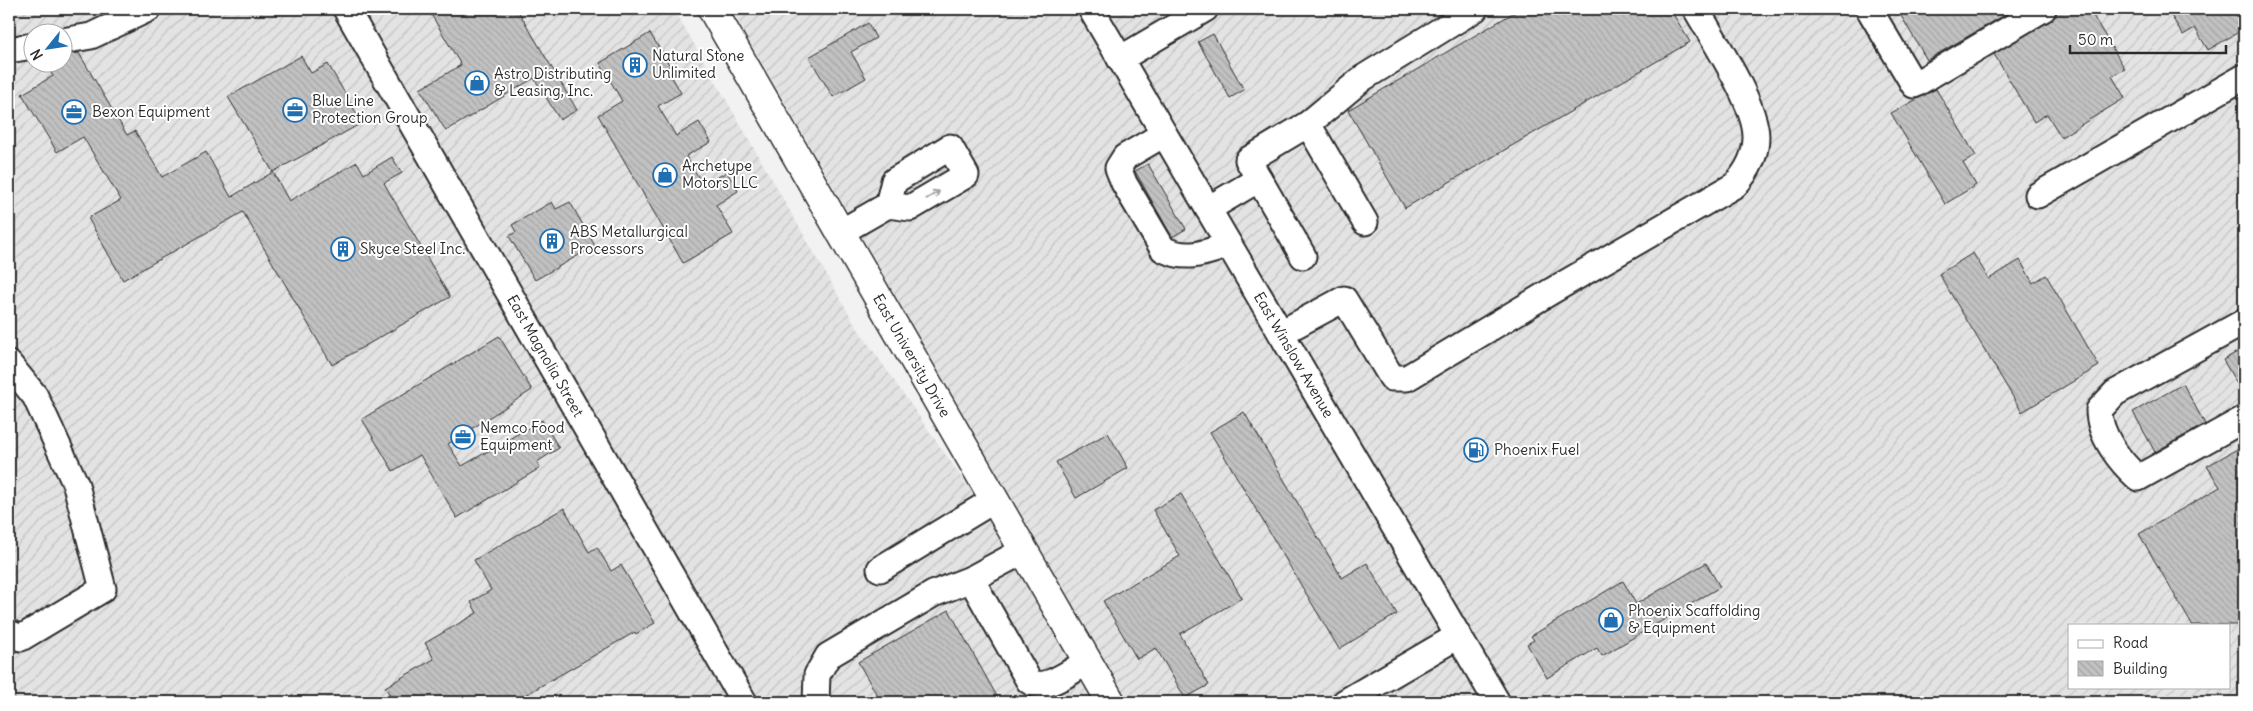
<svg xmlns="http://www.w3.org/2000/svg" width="2253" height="711" font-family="Delius,sans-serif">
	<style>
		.industrial { fill: url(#industrial-furrows); fill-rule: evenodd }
		.building { fill: url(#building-back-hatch); stroke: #2b2b2b }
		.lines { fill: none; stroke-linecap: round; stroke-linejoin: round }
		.minor-casing { stroke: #2b2b2b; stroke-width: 29 }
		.major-casing { stroke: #2b2b2b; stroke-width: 31 }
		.minor { stroke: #fff; stroke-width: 25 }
		.major { stroke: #fff; stroke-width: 28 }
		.oneway { stroke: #a0a0a0 }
		.labels { text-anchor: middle; stroke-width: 4; stroke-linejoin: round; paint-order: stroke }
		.poi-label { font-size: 15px; fill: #2b2b2b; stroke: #fff; text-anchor: start }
		.street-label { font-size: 15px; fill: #2b2b2b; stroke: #fff }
	</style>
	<defs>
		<pattern id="industrial-furrows" width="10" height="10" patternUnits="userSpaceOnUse" patternTransform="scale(1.25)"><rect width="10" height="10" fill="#e3e3e3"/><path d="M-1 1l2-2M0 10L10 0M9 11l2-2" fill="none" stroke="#c3c3c3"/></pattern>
		<pattern id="building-back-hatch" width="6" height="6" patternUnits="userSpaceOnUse" patternTransform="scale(1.25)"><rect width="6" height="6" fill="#c1c1c1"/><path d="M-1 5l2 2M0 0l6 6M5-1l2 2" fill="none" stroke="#a6a6a6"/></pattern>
	</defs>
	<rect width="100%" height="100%" fill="#f2f2f2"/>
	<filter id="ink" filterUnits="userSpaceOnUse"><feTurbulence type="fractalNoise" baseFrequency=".02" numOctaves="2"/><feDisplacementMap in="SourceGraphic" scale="10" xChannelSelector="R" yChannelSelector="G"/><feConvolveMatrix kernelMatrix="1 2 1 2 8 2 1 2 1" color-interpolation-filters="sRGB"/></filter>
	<g filter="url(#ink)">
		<path class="industrial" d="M9,9H674L856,326L1118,702H9ZM32,32H62V62H32Z
			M731,9H2244V702H1129ZM2069,625H2229V687H2069Z"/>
		<path class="building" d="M428,9H517L577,110L560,120L534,78L446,131L420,89L461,65Z
			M1520,9H1670L1690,42L1405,208L1348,110Z
			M1897,9H2015L1927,60Z
			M2057,9H2089L2125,69L2112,76L2125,98L2061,137L2047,114L2034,122L1994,54L2050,21L2056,16Z
			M2167,9H2244V29L2208,50L2195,28L2183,35Z
			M868,23L876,38L851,52L866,78L833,97L809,57Z
			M650,33L670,66L667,68L681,93L658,106L676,136L699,122L711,142L686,156L703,185L727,172L738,191L716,205L733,234L683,263L598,115L622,101L600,63Z
			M1213,34L1244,90L1230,98L1198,42Z
			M79,53L127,135L135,131L162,177L206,152L231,197L273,172L289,201L357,162L364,174L392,157L402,173L384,183L450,297L332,365L243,212L123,280L88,218L121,200L83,137L57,152L22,94L53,76L45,62H62V55Z
			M301,56L311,73L328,64L362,123L273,172L228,97Z
			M1936,89L1976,156L1963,163L1976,185L1945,204L1891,113Z
			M1148,164L1186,229L1172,237L1135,171Z
			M552,202L556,209L570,202L595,246L535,280L509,236L516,232L512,225Z
			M1973,253L1989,279L2020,260L2033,283L2046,275L2099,366L2022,412L1939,274Z
			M499,336L532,390L448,444L462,466L542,420L559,448L537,462L540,468L457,518L420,455L393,471L362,419Z
			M2244,348V396L2223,360Z
			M2183,384L2205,424L2155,452L2133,412Z
			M1244,412L1342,578L1367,563L1397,614L1339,649L1210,432Z
			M1108,433L1128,468L1076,498L1056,462Z
			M2244,445V625H2192L2139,534L2220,487L2207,466Z
			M1181,494L1242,598L1180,634L1209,685L1185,698L1156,648L1137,659L1103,601L1180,556L1153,510Z
			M564,508L589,552L597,547L611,571L621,565L655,623L636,634L635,632L525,695L529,702H394L385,687L434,659L425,643L477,613L471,602L491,590L474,560Z
			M1706,563L1720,587L1602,656L1597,648L1547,678L1527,644L1534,640L1531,636L1623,581L1636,604Z
			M949,610L1000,702H881L858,662Z"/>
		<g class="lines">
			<g class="minor-casing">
				<g id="minor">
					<path id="s1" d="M346,9L744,702"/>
					<path id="s2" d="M1091,9L1497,702"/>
					<path d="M1869,9L1914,85L2043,9"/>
					<path d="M62,41L91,36L148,9"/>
					<path d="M9,50L32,46"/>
					<path d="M1120,59L1205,9"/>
					<path d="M1308,124L1363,78L1475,9"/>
					<path d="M1164,134L1125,157L1118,168L1124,183L1163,249C1187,261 1205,253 1229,245"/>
					<path d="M1259,179L1248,160L1308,124L1365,222"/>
					<path d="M2038,195L2244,77"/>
					<path d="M1208,209L1259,179L1303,256"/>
					<path d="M841,232L888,205L910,208L966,175L950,147L894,181L888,205"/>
					<path d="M2244,322L2115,393L2099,410C2099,435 2120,462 2138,478L2244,419"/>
					<path d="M1281,333L1344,299L1392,378H1407L1550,292L1735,185C1747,172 1756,156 1756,137C1756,104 1713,39 1696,9"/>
					<path d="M9,364L35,396L76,485L103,589L21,638L9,633"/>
					<path d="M1023,551L971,579L1029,681C1045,693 1072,670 1087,662"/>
					<path d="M880,569L994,500"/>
					<path d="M816,702L817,675L828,656L933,594L971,579"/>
					<path d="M1345,702L1458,636"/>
				</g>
			</g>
			<g class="major-casing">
				<g id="major">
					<path id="s3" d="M712,9L1111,702"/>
				</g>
			</g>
			<use href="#minor" class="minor"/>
			<use href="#major" class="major"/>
		</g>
		<defs><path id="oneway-shaft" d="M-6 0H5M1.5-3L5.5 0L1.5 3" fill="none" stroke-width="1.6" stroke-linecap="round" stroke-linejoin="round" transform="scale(1.25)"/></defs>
		<use class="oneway" href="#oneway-shaft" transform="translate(933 195) rotate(-30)"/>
	</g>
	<defs>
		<g id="building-ring" transform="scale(1.25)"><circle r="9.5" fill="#fff" stroke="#1f6fb2" stroke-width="1.5"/><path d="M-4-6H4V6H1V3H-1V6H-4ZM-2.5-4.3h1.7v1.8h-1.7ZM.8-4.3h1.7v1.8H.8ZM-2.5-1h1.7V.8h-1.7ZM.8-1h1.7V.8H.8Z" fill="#1f6fb2"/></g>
		<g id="shop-ring" transform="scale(1.25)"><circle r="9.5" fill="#fff" stroke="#1f6fb2" stroke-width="1.5"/><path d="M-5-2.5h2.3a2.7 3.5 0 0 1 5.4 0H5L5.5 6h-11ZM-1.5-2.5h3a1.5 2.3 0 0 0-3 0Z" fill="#1f6fb2"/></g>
		<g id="office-ring" transform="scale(1.25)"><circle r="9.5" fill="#fff" stroke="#1f6fb2" stroke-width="1.5"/><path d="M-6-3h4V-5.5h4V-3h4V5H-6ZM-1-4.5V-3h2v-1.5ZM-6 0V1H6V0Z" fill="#1f6fb2"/></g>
		<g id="fuel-ring" transform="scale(1.25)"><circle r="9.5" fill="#fff" stroke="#1f6fb2" stroke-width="1.5"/><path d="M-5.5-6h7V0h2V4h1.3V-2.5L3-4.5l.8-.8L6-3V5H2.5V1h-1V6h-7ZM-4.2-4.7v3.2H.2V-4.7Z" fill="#1f6fb2"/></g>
	</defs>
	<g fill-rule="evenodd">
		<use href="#building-ring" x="635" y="65"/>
		<use href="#shop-ring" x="477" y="83"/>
		<use href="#office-ring" x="295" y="110"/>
		<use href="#office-ring" x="74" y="112"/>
		<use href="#shop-ring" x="665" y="175"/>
		<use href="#building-ring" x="552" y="241"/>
		<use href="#building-ring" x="343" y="249"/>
		<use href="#office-ring" x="463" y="437"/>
		<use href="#fuel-ring" x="1476" y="450"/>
		<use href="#shop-ring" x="1611" y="620"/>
	</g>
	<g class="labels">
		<g class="poi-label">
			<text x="652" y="61">Natural Stone<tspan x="652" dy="17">Unlimited</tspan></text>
			<text x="494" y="79">Astro Distributing<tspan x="494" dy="17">&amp; Leasing, Inc.</tspan></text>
			<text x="312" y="106">Blue Line<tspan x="312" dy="17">Protection Group</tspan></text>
			<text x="92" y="117">Bexon Equipment</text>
			<text x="682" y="171">Archetype<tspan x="682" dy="17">Motors LLC</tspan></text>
			<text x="570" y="237">ABS Metallurgical<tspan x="570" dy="17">Processors</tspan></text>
			<text x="360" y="254">Skyce Steel Inc.</text>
			<text x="480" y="433">Nemco Food<tspan x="480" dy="17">Equipment</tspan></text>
			<text x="1494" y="455">Phoenix Fuel</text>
			<text x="1628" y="616">Phoenix Scaffolding<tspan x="1628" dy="17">&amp; Equipment</tspan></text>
		</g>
		<g class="street-label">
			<text dy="5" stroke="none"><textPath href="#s1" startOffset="400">East Magnolia Street</textPath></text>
			<text dy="5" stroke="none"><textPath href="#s2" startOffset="401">East Winslow Avenue</textPath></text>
			<text dy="5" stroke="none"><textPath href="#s3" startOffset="400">East University Drive</textPath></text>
		</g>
	</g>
	<rect width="2253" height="711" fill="none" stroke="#fff" stroke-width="30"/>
	<rect x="15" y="15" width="2223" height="681" fill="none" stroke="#2b2b2b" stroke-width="2" filter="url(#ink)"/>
	<rect x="2068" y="624" width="162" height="65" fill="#ffffff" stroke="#aaaaaa"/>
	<rect x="2078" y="640" width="25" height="8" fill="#ffffff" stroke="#aaaaaa"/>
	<text x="2113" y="648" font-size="15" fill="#2b2b2b">Road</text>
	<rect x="2078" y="661" width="25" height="15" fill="url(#building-back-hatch)" stroke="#aaaaaa"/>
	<text x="2113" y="674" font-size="15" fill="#2b2b2b">Building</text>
	<g transform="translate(48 48) rotate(240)"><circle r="24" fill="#ffffff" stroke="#aaaaaa"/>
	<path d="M0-4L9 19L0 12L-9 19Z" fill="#1f6fb2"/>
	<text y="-8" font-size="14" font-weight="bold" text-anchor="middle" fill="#2b2b2b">N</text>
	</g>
	<path d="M2070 45v8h156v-8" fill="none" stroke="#2b2b2b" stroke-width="2.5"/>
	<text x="2078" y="45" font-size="15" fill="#2b2b2b" stroke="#ffffff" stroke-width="4" paint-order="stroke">50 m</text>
</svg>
